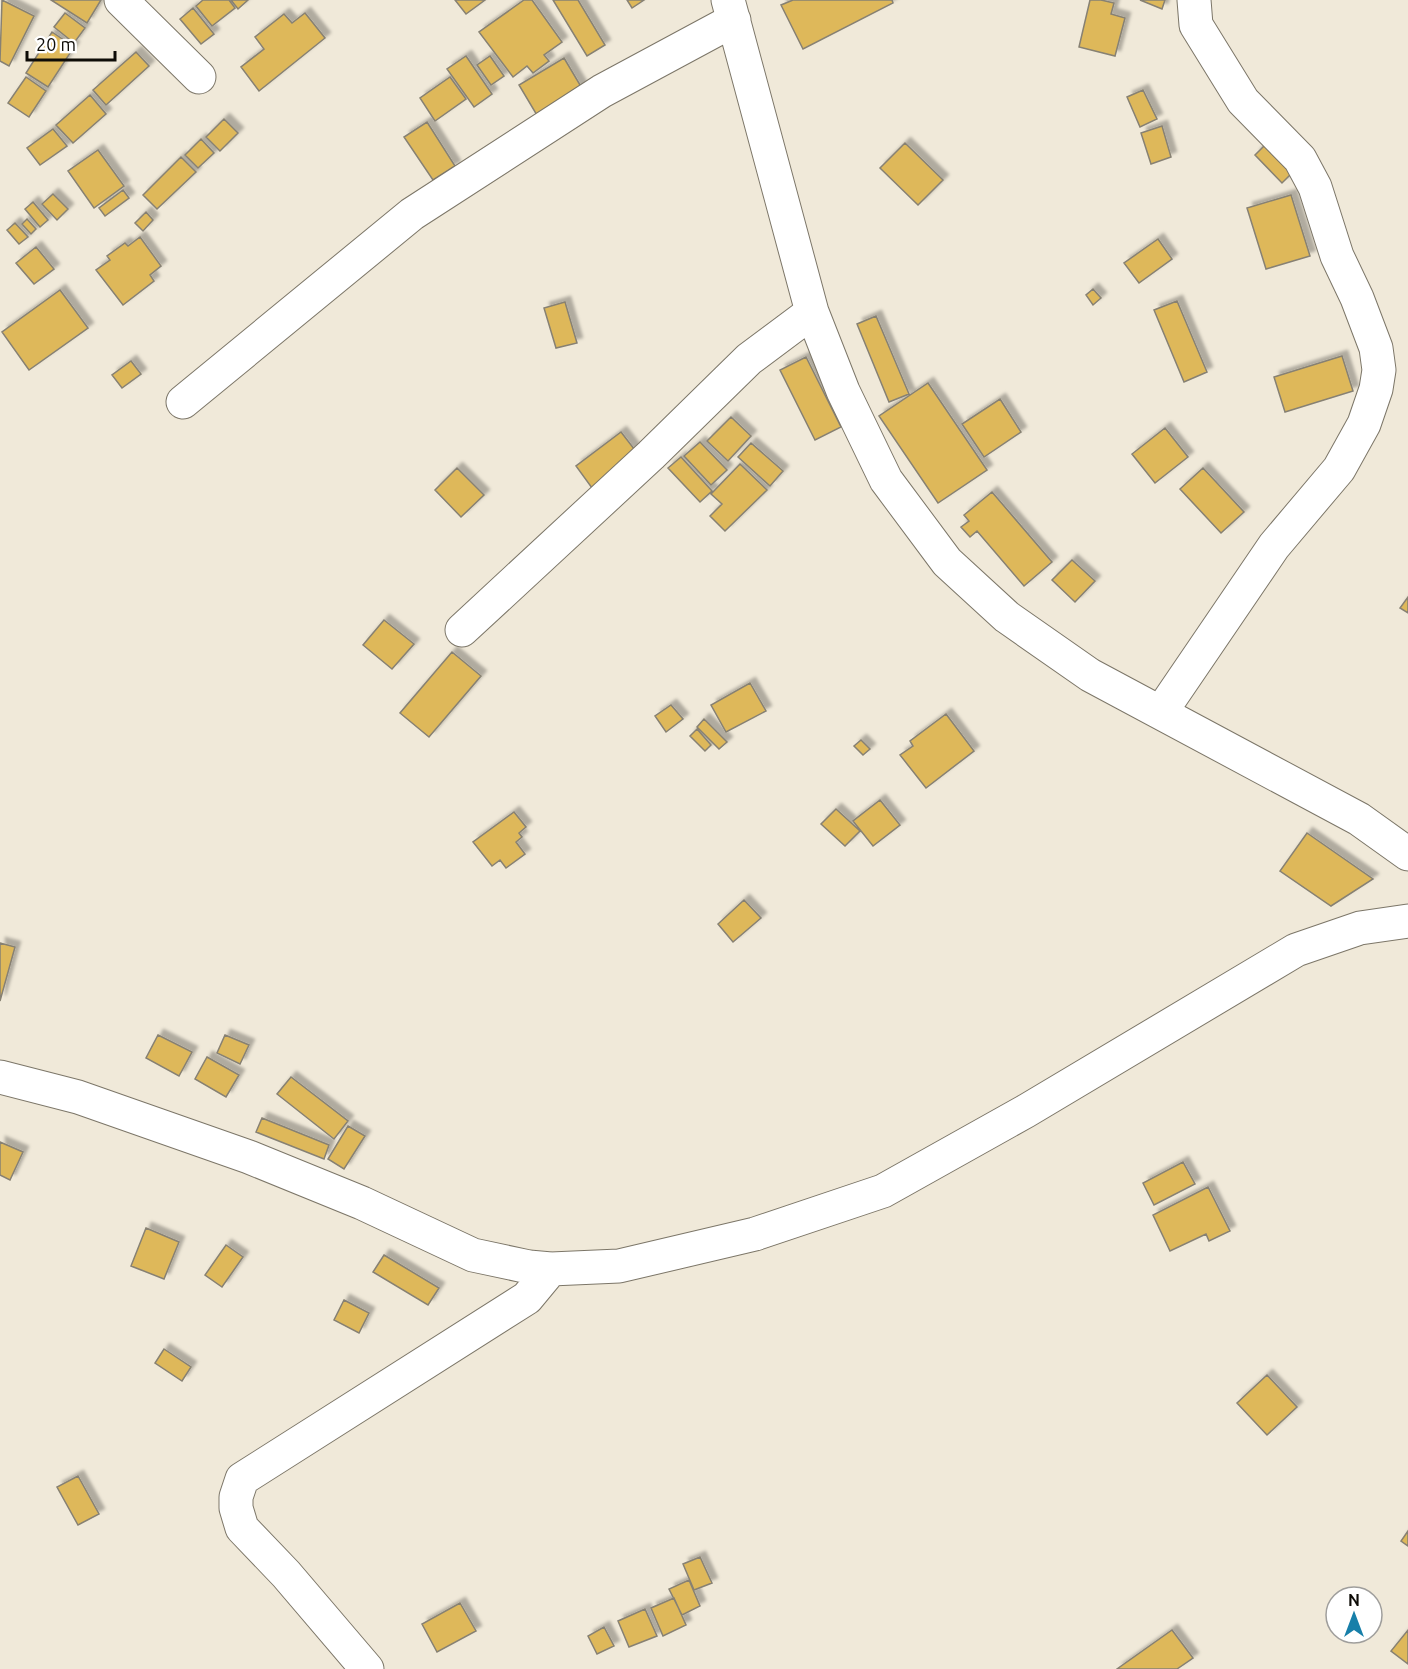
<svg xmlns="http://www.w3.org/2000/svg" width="1408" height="1669" font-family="Ubuntu,sans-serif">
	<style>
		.building { fill: #deb85a; stroke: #878173; stroke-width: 1.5; filter: url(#shadow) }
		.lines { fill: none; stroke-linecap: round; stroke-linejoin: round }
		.minor-casing { stroke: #7c7668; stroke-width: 35 }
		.minor { stroke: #fff; stroke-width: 33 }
	</style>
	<defs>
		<filter id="shadow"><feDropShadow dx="5.5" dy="-5.5" stdDeviation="1.5" flood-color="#0004"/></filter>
	</defs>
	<rect width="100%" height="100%" fill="#f0e9d9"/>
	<path class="building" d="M2,0L34,16L9,66L0,61Z
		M51,0H101L87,23Z
		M203,0H229L235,8L212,26L196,6Z
		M231,0H248L238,9Z
		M455,0H485L466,14Z
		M524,0H532L562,42L544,55L549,61L533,73L527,66L513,77L479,32Z
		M553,0H578L605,45L587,56Z
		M627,0H644L632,8Z
		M793,0H892L893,3L803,49L781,5Z
		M1090,0H1101L1114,3L1111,14L1125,18L1115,56L1079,47Z
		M1140,0H1165L1162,9Z
		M193,8L214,34L201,44L180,19Z
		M65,13L85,28L74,43L54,27Z
		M305,13L325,38L259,91L241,67L264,49L255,37L284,14L292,23Z
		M52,32L74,47L48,87L26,73Z
		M136,52L149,66L106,105L93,90Z
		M466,56L492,94L474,107L447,69Z
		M490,56L504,76L491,85L477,65Z
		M564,58L586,95L541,122L519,85Z
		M26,77L46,91L29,117L8,103Z
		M450,77L466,99L435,121L420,98Z
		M1143,90L1157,119L1140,127L1127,97Z
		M90,95L106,114L73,143L56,125Z
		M224,119L238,133L220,151L206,137Z
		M427,122L455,166L433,180L404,137Z
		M1162,126L1171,157L1151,164L1141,133Z
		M53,129L67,146L40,165L27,148Z
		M201,139L214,153L198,168L185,155Z
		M905,143L943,180L918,205L880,168Z
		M1267,143L1294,171L1282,183L1255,155Z
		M98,150L124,186L94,208L68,171Z
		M181,157L196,172L157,209L143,195Z
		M123,190L129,198L105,216L99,208Z
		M53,194L68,209L57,220L42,204Z
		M1291,195L1310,256L1266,269L1247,208Z
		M33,202L48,220L40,227L25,209Z
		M146,212L153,220L143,231L135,223Z
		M27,219L36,229L31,234L22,224Z
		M15,223L28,237L19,244L7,230Z
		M140,237L161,266L150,275L154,281L123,305L96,270L110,260L107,256L125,243L128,246Z
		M1158,239L1172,259L1139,283L1124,263Z
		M36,247L54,269L34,284L16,263Z
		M1093,289L1101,298L1093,305L1086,295Z
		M60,290L88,328L29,370L2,332Z
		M1177,301L1207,372L1184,382L1154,310Z
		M565,302L577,343L556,348L544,308Z
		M876,316L909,394L889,402L857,324Z
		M1342,356L1353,391L1285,412L1274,377Z
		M806,357L841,427L815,440L780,370Z
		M131,361L141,374L122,388L112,375Z
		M928,383L987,470L938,503L879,416Z
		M1000,399L1021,432L984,457L962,424Z
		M731,417L751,436L728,461L707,441Z
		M1165,428L1188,457L1155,483L1132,454Z
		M621,432L638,454L592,488L576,466Z
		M700,442L727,470L711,485L684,456Z
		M751,443L783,471L770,486L738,457Z
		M681,457L712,491L700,502L668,468Z
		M740,464L767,490L725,531L710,516L722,504L711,494Z
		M457,468L484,495L461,517L435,490Z
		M1203,468L1244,512L1221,533L1180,489Z
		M992,492L1052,562L1024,586L977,531L970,537L961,527L969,521L964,515Z
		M1072,560L1095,581L1075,602L1052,580Z
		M1408,597V613L1400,608Z
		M384,620L414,644L392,669L363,645Z
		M452,652L481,676L429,737L400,713Z
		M750,683L766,711L726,732L711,705Z
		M671,705L683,719L666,732L655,716Z
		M946,714L974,751L926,788L900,755L913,746L910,741Z
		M704,719L727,742L719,749L697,727Z
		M697,729L711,745L705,751L690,736Z
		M861,740L870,749L863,755L854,746Z
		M880,800L900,825L873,846L853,821Z
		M836,809L860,831L845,846L821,824Z
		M514,812L526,827L519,833L522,837L516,842L525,854L506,868L500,860L492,866L473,842Z
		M1307,833L1373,879L1331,906L1280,871Z
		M744,900L761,918L733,942L718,924Z
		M0,943L15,947L0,1001Z
		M158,1035L192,1052L179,1076L146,1058Z
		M225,1035L249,1045L240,1064L217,1053Z
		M207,1057L239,1075L226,1097L195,1079Z
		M291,1077L348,1121L334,1139L277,1094Z
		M262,1118L329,1145L324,1159L256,1132Z
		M348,1126L365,1136L344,1169L328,1159Z
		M0,1142L23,1152L10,1180L0,1175Z
		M1183,1162L1195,1184L1154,1205L1143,1183Z
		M1208,1187L1230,1231L1209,1241L1206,1234L1170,1251L1153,1215Z
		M146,1228L179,1242L164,1279L131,1266Z
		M226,1245L243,1257L222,1287L205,1275Z
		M384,1255L439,1288L428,1305L373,1272Z
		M344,1300L369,1313L359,1333L334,1320Z
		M164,1349L191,1367L182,1381L155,1363Z
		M1267,1375L1297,1407L1267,1435L1237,1403Z
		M78,1476L99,1514L78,1525L57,1487Z
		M1408,1531V1546L1401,1541Z
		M700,1557L712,1583L694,1590L683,1564Z
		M689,1580L700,1606L682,1615L669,1589Z
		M674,1598L686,1625L663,1636L651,1608Z
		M460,1603L476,1631L437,1652L422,1624Z
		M645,1609L657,1636L629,1647L618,1621Z
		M604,1627L614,1646L597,1654L588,1636Z
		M1172,1630L1193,1658L1177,1669H1117Z
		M1408,1630V1664L1391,1651Z"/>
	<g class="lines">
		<g class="minor-casing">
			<path id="minor" d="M121,0L199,77
				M728,0L812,312L843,391L886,480L947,562L1007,617L1090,675L1359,819L1408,854
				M183,402L412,214L602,91L734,20
				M462,630L651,455L749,359L812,312
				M1161,712L1274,546L1339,469L1364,424L1376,389L1379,370L1376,348L1357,298L1337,256L1315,187L1300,159L1243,101L1196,25L1194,0
				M0,1077L78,1097L249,1157L362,1203L473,1255L529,1267L551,1269L619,1266L755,1234L883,1191L1026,1111L1296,950L1360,928L1408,921
				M367,1669L286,1574L242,1528L236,1508V1497L242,1479L527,1298L551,1269"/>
		</g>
		<use href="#minor" class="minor"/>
	</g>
	<g transform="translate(1354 1615)"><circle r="28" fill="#ffffff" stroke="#9f9e9c" stroke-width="1.5"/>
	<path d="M0-4.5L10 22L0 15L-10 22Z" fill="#177fa9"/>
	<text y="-9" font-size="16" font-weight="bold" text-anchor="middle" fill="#0e0c07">N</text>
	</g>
	<path d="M27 51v9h88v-9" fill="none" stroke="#0e0c07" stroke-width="3"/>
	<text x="36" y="51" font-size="18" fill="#0e0c07" stroke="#ffffff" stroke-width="4.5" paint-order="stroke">20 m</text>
</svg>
